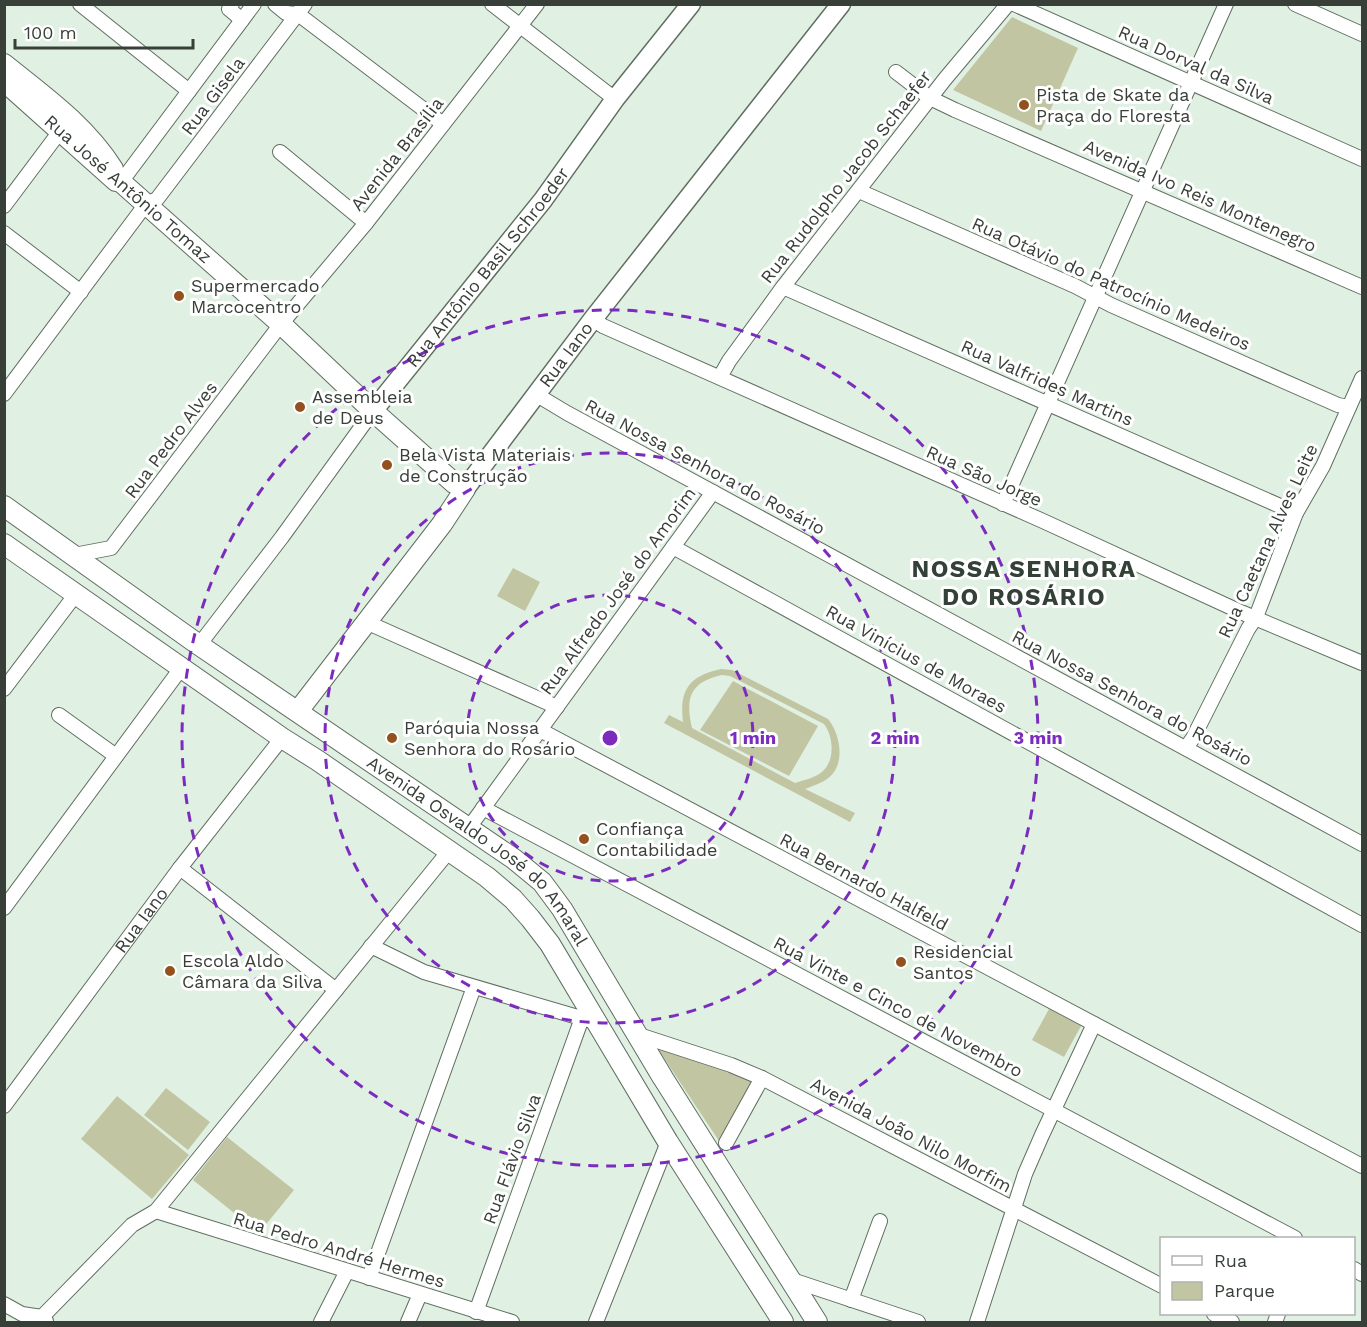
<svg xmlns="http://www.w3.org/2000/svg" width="1367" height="1327" font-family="'Work Sans',sans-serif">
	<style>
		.green { fill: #c2c5a2; fill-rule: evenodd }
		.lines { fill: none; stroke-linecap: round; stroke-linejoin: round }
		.minor-casing { stroke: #606e62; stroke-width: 16 }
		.tertiary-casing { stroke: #606e62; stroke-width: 21 }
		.secondary-casing { stroke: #606e62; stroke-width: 22 }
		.minor { stroke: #fff; stroke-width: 14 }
		.tertiary { stroke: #fff; stroke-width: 18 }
		.secondary { stroke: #fff; stroke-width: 20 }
		.ring { fill: none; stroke: #7b2cbf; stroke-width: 3; stroke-dasharray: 10 8 }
		.poi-dot { fill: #92511d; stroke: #fff; stroke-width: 2 }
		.labels { text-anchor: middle; stroke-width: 6; stroke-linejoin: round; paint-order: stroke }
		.street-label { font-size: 18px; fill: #383f39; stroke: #fff }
		.poi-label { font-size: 18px; fill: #383f39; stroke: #fff; text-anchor: start }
		.district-label { font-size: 24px; font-weight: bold; letter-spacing: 1.5px; fill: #344136; stroke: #fff }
		.centre { fill: #7b2cbf; stroke: #fff; stroke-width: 3 }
		.ring-label { font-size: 18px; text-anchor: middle; font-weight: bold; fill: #7b2cbf; stroke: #fff; stroke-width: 6; stroke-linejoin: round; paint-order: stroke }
	</style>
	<rect width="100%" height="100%" fill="#e0f0e2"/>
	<path class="green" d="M1012,17L1078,48L1041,131L953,90Z
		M513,568L540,582L525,611L497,596Z
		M721,669L732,670L828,719C841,735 846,766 827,779C820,784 812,786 805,789L855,813L850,822L664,723L669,715L683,722C679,690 689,676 721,669ZM722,675L730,676L824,724C834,737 835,761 822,772C815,778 804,780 795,783L692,728C685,698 690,682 722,675Z
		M733,681L818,726L789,776L700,730Z
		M1049,1009L1081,1026L1064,1057L1032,1040Z
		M658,1049L754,1081L719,1141Z
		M166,1088L210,1122L188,1150L144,1115Z
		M117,1096L189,1155L152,1199L81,1139Z
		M227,1137L294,1190L259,1233L193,1180Z"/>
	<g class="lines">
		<g class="minor-casing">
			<g id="minor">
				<path d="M80,4L189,91"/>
				<path d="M232,4L229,9L242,20"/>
				<path d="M275,4L286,13L298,14L443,124"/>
				<path d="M492,4L615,99"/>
				<path d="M1014,4L1362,159"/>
				<path d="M1295,4L1362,34"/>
				<path d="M896,72L930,98L955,110L1362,287"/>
				<path d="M280,152L366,223"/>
				<path d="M121,182L254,4"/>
				<path d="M859,191L1075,286L1111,305L1338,405L1349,407"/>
				<path d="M4,206L64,126"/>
				<path d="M4,233L81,292"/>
				<path d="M783,287L1296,513"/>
				<path d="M593,319L603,326L1043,521L1243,613L1362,663"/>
				<path d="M720,377L729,361L783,287L945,79L1008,4"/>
				<path d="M4,394L146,204L157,199L305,4"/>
				<path d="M537,395L567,413L1362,844"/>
				<path d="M1003,504L1226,4"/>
				<path d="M673,547L1362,925"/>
				<path d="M74,555L111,548L281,324L366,223L537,4"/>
				<path d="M366,622L557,707"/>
				<path d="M199,645L282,537L373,411"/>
				<path d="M4,689L76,594"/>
				<path d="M59,715L116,756"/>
				<path d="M540,730L1362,1166"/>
				<path d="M1186,748L1193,738L1248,629L1256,617L1296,513L1323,466L1362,378"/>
				<path d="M483,808L1295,1238"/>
				<path d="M468,829L713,492"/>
				<path d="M180,868L336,990"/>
				<path d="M4,908L182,667"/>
				<path d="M371,946L424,972L588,1020"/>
				<path d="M636,1034L731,1065L762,1078L1162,1286"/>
				<path id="s1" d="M4,1106L180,868L282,738"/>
				<path d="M726,1143L762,1078"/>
				<path d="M156,1211L512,1322"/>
				<path d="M1354,1269L1362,1274"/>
				<path d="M369,1278L474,987"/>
				<path d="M789,1279L918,1322"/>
				<path d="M851,1300L880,1221"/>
				<path d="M4,1304L22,1314L42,1317L46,1321"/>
				<path d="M476,1312L582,1018"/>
				<path d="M1214,1314L1232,1322"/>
				<path d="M37,1322L132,1225L156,1211L449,851"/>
				<path d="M321,1322L347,1271"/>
				<path d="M408,1322L420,1294"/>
				<path d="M596,1322L668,1142"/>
				<path d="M977,1322L1025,1174L1042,1135L1094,1024"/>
				<path d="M1275,1322L1278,1314"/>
			</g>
		</g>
		<g class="tertiary-casing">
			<g id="tertiary">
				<path id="s2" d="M373,411L543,200L615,99L691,4"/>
				<path id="s3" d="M465,489L593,319L841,4"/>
			</g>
		</g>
		<g class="secondary-casing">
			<g id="secondary">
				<path d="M4,64C45,97 85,125 113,169"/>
				<path d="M4,81L116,181L121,182L281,324L373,411L454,483L465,489L442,524L298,711"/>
				<path id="s4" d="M4,506L199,645L514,859L542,882L562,909L663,1078L817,1322"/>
				<path d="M4,544L282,738L317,760L487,877L513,899L530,918L550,944L668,1142L783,1322"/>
			</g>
		</g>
		<use href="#minor" class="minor"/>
		<use href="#tertiary" class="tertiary"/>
		<use href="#secondary" class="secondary"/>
	</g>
	<g class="ring">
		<circle cx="610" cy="738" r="143"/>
		<circle cx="610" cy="738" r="285"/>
		<circle cx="610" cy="738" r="428"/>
	</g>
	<g class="poi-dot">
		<circle cx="1024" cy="105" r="6"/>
		<circle cx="179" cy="296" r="6"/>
		<circle cx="300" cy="407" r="6"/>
		<circle cx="387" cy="465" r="6"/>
		<circle cx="392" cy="738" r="6"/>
		<circle cx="584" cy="839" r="6"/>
		<circle cx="901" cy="962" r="6"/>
		<circle cx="170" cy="971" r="6"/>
	</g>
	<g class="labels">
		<g class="street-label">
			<text transform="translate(1196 65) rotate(24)" y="6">Rua Dorval da Silva</text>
			<text transform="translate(213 96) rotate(-53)" y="6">Rua Gisela</text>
			<text transform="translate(397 154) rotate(-52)" y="6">Avenida Brasília</text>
			<text transform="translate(846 177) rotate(-52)" y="6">Rua Rudolpho Jacob Schaefer</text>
			<text transform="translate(128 189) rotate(41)" y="6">Rua José Antônio Tomaz</text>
			<text transform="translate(1200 196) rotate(24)" y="6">Avenida Ivo Reis Montenegro</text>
			<text dy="6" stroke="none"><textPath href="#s2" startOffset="184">Rua Antônio Basil Schroeder</textPath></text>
			<text transform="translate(1111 284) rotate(24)" y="6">Rua Otávio do Patrocínio Medeiros</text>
			<text dy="6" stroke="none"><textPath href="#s3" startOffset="168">Rua Iano</textPath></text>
			<text transform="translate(1047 383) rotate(24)" y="6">Rua Valfrides Martins</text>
			<text transform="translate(171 440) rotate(-53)" y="6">Rua Pedro Alves</text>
			<text transform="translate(705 467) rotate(28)" y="6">Rua Nossa Senhora do Rosário</text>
			<text transform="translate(984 476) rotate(24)" y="6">Rua São Jorge</text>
			<text transform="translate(1268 541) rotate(-65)" y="6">Rua Caetana Alves Leite</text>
			<text transform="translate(618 591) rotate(-54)" y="6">Rua Alfredo José do Amorim</text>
			<text transform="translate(916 659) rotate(29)" y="6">Rua Vinícius de Moraes</text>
			<text transform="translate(1132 698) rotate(28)" y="6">Rua Nossa Senhora do Rosário</text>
			<text dy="6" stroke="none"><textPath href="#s4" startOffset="588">Avenida Osvaldo José do Amaral</textPath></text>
			<text transform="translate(864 882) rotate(28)" y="6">Rua Bernardo Halfeld</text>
			<text dy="6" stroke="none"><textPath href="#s1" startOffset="231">Rua Iano</textPath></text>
			<text transform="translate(898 1007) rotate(28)" y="6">Rua Vinte e Cinco de Novembro</text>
			<text transform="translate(911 1135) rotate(28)" y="6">Avenida João Nilo Morfim</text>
			<text transform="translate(512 1159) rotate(-70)" y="6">Rua Flávio Silva</text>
			<text transform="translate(339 1250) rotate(17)" y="6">Rua Pedro André Hermes</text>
		</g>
		<g class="poi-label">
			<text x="1036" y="101">Pista de Skate da<tspan x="1036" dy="21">Praça do Floresta</tspan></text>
			<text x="191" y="292">Supermercado<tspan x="191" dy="21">Marcocentro</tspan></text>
			<text x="312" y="403">Assembleia<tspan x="312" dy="21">de Deus</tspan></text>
			<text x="399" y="461">Bela Vista Materiais<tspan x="399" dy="21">de Construção</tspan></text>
			<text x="404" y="734">Paróquia Nossa<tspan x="404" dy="21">Senhora do Rosário</tspan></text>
			<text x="596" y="835">Confiança<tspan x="596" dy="21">Contabilidade</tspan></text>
			<text x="913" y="958">Residencial<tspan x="913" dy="21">Santos</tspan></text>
			<text x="182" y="967">Escola Aldo<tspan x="182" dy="21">Câmara da Silva</tspan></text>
		</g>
		<g class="district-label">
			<text x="1024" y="577">NOSSA SENHORA<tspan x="1024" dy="28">DO ROSÁRIO</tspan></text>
		</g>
	</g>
	<circle cx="610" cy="738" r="9" class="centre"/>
	<g class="ring-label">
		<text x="753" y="744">1 min</text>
		<text x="895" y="744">2 min</text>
		<text x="1038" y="744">3 min</text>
	</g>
	<rect width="1367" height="1327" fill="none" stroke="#383f39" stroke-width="12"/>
	<rect x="1160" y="1237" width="195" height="78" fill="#ffffff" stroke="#afb2b0" stroke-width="1.5"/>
	<rect x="1172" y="1256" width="30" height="9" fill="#ffffff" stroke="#afb2b0" stroke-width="1.5"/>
	<text x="1214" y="1267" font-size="18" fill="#383f39">Rua</text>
	<rect x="1172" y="1282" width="30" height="18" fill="#c2c5a2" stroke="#afb2b0" stroke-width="1.5"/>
	<text x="1214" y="1297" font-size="18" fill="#383f39">Parque</text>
	<path d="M15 39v9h178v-9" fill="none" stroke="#383f39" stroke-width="3"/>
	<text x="24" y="39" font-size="18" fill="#383f39" stroke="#ffffff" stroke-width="4.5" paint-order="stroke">100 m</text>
</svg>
